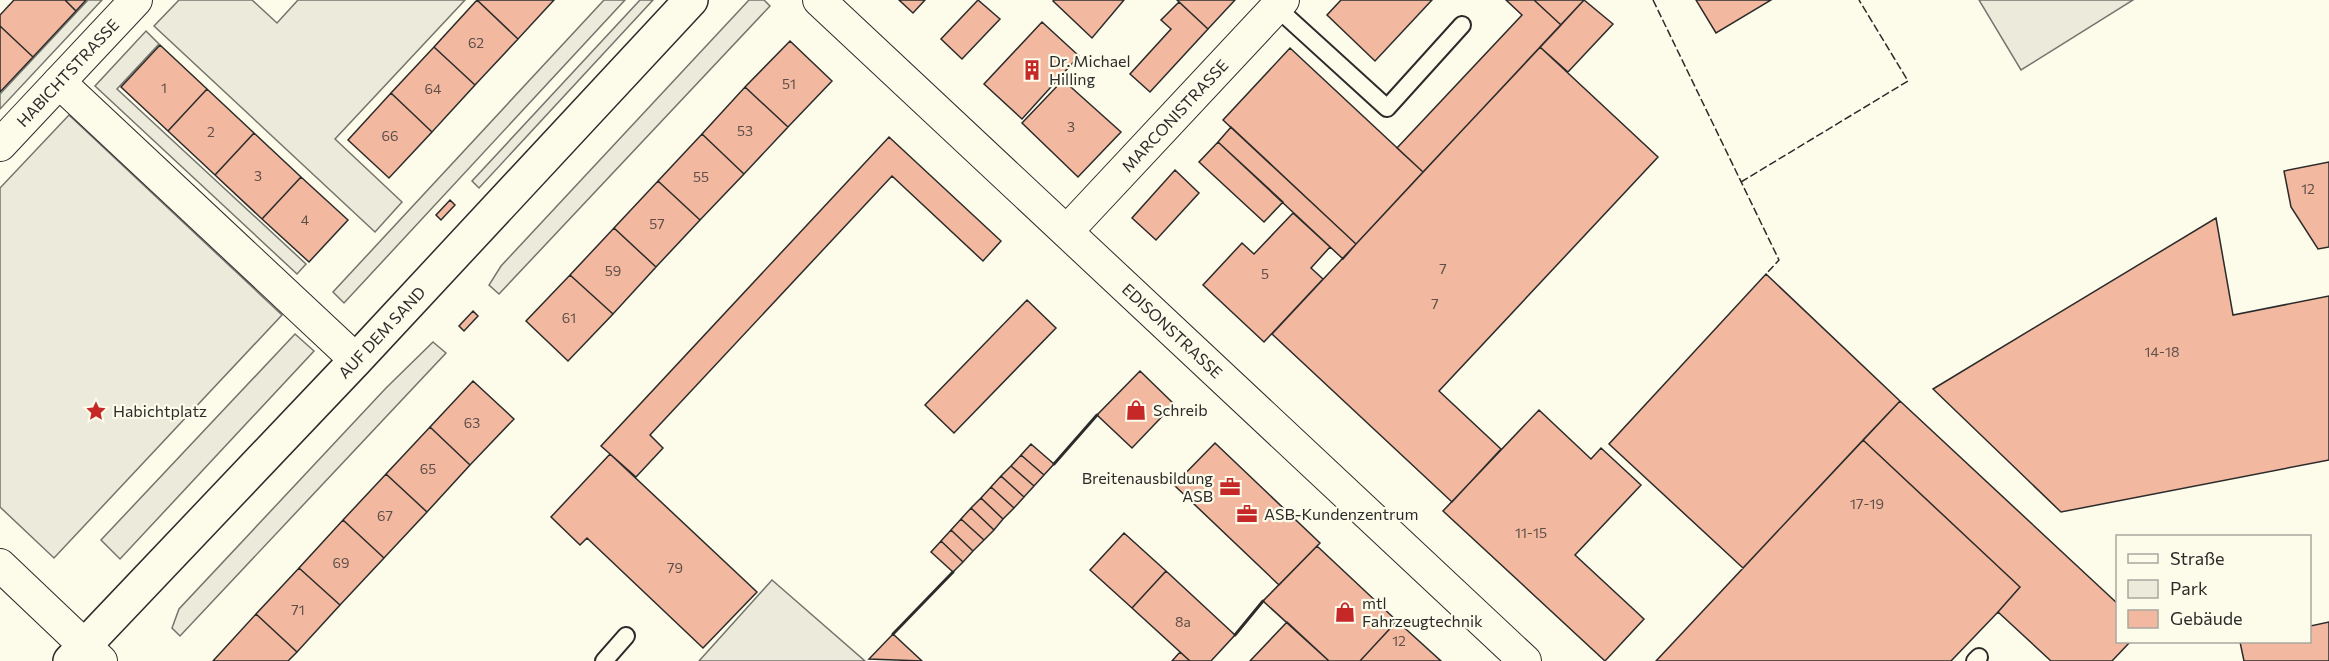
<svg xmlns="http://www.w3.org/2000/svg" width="2329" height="661" font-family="Commissioner,sans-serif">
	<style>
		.green { fill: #ecebdb; stroke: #74746e; stroke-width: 1.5 }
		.parking { fill: #eceadb; stroke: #74746e; stroke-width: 1.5 }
		.building { fill: #f2b8a0; stroke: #2b2b2b; stroke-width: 1.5 }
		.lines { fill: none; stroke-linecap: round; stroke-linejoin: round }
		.service-casing { stroke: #2b2b2b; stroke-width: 20 }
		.minor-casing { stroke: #2b2b2b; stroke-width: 34 }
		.tertiary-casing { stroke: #2b2b2b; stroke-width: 36 }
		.service { stroke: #fdfbea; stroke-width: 16 }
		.minor { stroke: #fdfbea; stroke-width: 32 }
		.tertiary { stroke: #fdfbea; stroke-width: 33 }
		.fence { stroke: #2b2b2b; stroke-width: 1.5; stroke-dasharray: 8 3; stroke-linecap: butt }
		.wall { stroke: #2b2b2b; stroke-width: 3 }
		.labels { text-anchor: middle; stroke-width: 4.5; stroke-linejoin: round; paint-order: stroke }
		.number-label { font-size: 14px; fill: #5d4e48 }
		.poi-label { font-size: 16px; fill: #2b2b2b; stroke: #fdfbea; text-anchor: start }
		.street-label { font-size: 16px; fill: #2b2b2b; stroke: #fdfbea }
	</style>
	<rect width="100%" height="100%" fill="#fdfbea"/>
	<path class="green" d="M88,0H102L0,109V94Z
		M179,0H252L277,23L298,0H465L335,139L402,202L375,232L154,26Z
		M604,0H625L344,303L333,292Z
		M749,0H764L770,6L499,294L489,285L501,266Z
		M146,31L159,44L117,89L306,264L297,274L95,86Z
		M295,334L314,351L120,559L101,540Z
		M433,342L446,353L180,636L172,628L179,609L386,388Z
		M772,580L865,661H699Z"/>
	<path class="parking" d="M640,0H653L479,188L472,181Z
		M1979,0H2133L2021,70Z
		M69,115L282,315L54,558L0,507V188Z"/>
	<path class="building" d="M14,0H65L76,11L33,57L0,26V15Z
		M65,0H86L76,11Z
		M477,0H554L518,39Z
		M477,0L518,39L475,85L434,47Z
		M899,0H925L913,13Z
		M978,0L1000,19L962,59L941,39Z
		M1054,0H1124L1092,38L1053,1Z
		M1177,0H1235L1208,29Z
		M1341,0H1432L1375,61L1327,15Z
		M1506,0H1534L1561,25L1423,172L1397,148L1522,15Z
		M1534,0H1584L1561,25Z
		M1584,0L1613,24L1568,72L1540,47Z
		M1696,0H1771L1716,33Z
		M1179,2L1208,29L1150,92L1130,74L1171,29L1161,20Z
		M1042,22L1079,56L1022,119L984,84Z
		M0,26L33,57L0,92Z
		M790,41L832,81L788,127L745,87Z
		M160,45L207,89L168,131L121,87Z
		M434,47L475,85L432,132L391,93Z
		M1540,47L1658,157L1439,391L1501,449L1452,502L1272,334Z
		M1290,48L1423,172L1356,244L1223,120Z
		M1063,80L1121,132L1078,177L1022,123Z
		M745,87L788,127L744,174L702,134Z
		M207,89L254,133L215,175L168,131Z
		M391,93L432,132L389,178L348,140Z
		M1231,127L1356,244L1343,259L1218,142Z
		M254,133L301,177L262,219L215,175Z
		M702,134L744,174L700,220L658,181Z
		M889,137L1001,241L983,261L892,176L650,435L663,448L636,477L601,446Z
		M1218,142L1283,202L1264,222L1199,162Z
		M2329,162V247L2318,249L2291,207L2284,171Z
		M1175,170L1199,193L1156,240L1132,218Z
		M301,177L348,220L309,262L262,219Z
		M658,181L700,220L656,267L614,228Z
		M450,200L455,205L441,220L436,215Z
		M1293,213L1330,247L1311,268L1323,279L1264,342L1203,285L1242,243L1254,254Z
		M2216,218L2233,315L2329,296V460L2061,512L1933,389Z
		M614,228L656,267L613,314L570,275Z
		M1766,274L1900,401L1743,568L1609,444Z
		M570,275L613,314L568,361L526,321Z
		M1027,300L1056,328L954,433L925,405Z
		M473,311L478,316L464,331L459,326Z
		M1140,371L1174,404L1132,448L1097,415Z
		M473,381L514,419L470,465L430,427Z
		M1900,401L2118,604V642H2130L2112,661H2051L1998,612L2020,587L1863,440Z
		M1539,410L1591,459L1601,448L1641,485L1575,555L1644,619L1605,661L1443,511Z
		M430,427L470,465L427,512L386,474Z
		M1863,440L2020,587L1998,612L1951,661H1656Z
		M1215,443L1320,543L1279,585L1174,485Z
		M1031,444L1054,464L1044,475L1021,455Z
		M610,454L757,592L703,648L587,538L580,545L551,517Z
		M1021,455L1044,475L1034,486L1011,466Z
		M1011,466L1034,486L1024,497L1001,476Z
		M386,474L427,512L384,558L343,520Z
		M1001,476L1024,497L1014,508L991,487Z
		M991,487L1014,508L1003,519L981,498Z
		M981,498L1003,519L994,530L971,508Z
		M971,508L994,530L984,540L961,519Z
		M961,519L984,540L973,551L951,530Z
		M343,520L384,558L340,605L299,568Z
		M951,530L973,551L963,562L941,541Z
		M1124,533L1166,571L1132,608L1090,570Z
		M941,541L963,562L953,572L931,552Z
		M1317,546L1397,621L1360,661H1329L1263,601Z
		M299,568L340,605L297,652L256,614Z
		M1166,571L1235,635L1211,661H1190L1132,608Z
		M256,614L297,652L288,661H213Z
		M1397,621L1441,661H1360Z
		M1287,622L1329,661H1250Z
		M2329,622V661H2244L2240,642H2310V626Z
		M893,634L922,661L869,659Z
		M1180,652L1190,661H1172Z"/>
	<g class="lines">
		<g class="service-casing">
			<path id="service" d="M1276,7L1387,108L1462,25
				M604,661L626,636
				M1975,661L1979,657"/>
		</g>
		<g class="minor-casing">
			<g id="minor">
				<path id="s1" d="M819,0L1525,661"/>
				<path d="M59,82L356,360"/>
				<path id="s2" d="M0,145L136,0"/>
				<path id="s3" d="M1067,231L1283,0"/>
				<path d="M0,565L101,661"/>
			</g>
		</g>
		<g class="tertiary-casing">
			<g id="tertiary">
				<path id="s4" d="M70,661L356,360L691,0"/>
			</g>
		</g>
		<use href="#service" class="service"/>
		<use href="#minor" class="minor"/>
		<use href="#tertiary" class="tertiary"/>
		<path class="fence" d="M1653,0L1779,260L1766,274
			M1741,182L1908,81L1859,0"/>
		<path class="wall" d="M1054,464L1097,415
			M893,634L953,572
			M1235,635L1263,601"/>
	</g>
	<defs>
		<g id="building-bare" transform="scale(1.62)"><path d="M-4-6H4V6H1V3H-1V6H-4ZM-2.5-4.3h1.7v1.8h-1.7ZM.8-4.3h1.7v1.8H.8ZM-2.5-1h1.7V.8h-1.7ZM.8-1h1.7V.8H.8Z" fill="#c62828" stroke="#fdfbea" stroke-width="2.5" paint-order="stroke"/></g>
		<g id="shop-bare" transform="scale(1.62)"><path d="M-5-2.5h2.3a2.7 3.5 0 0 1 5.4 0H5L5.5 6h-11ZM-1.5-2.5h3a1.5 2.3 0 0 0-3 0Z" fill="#c62828" stroke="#fdfbea" stroke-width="2.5" paint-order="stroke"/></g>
		<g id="sight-bare" transform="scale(1.62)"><path d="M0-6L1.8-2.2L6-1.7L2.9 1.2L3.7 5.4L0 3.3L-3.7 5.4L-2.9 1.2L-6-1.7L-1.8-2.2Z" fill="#c62828" stroke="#fdfbea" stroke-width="2.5" paint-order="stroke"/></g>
		<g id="office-bare" transform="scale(1.62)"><path d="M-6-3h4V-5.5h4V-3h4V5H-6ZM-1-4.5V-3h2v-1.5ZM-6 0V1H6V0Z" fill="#c62828" stroke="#fdfbea" stroke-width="2.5" paint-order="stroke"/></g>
	</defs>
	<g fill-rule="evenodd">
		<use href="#building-bare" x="1032" y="70"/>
		<use href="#shop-bare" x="1136" y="410"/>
		<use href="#sight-bare" x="96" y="411"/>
		<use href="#office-bare" x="1230" y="487"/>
		<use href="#office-bare" x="1247" y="514"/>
		<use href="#shop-bare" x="1345" y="612"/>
	</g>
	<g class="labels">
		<g class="number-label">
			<text x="476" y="48">62</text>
			<text x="789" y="89">51</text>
			<text x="164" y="93">1</text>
			<text x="433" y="94">64</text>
			<text x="1071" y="132">3</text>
			<text x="745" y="136">53</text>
			<text x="211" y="137">2</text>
			<text x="390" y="141">66</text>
			<text x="258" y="181">3</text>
			<text x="701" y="182">55</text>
			<text x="2308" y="194">12</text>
			<text x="305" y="225">4</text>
			<text x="657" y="229">57</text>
			<text x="1443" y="274">7</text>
			<text x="613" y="276">59</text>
			<text x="1265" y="279">5</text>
			<text x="1435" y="309">7</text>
			<text x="569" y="323">61</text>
			<text x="2162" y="357">14-18</text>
			<text x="472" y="428">63</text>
			<text x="428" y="474">65</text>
			<text x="1867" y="509">17-19</text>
			<text x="385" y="521">67</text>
			<text x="1531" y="538">11-15</text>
			<text x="341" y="568">69</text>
			<text x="675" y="573">79</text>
			<text x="298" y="615">71</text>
			<text x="1183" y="627">8a</text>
			<text x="1399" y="646">12</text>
		</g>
		<g class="poi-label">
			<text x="1049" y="67">Dr. Michael<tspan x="1049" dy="18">Hilling</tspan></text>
			<text x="1153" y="416">Schreib</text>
			<text x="113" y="417">Habichtplatz</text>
			<text x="1213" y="484" text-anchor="end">Breitenausbildung<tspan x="1213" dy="18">ASB</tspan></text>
			<text x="1264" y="520">ASB-Kundenzentrum</text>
			<text x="1362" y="609">mtl<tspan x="1362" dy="18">Fahrzeugtechnik</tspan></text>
		</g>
		<g class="street-label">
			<text dy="6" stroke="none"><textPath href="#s2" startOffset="99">HABICHTSTRASSE</textPath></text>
			<text dy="6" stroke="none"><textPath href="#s3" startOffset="158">MARCONISTRASSE</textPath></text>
			<text dy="6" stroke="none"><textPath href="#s1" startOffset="484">EDISONSTRASSE</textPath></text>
			<text dy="6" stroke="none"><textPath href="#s4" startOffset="453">AUF DEM SAND</textPath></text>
		</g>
	</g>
	<rect x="2116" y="535" width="195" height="108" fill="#fdfbea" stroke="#a9a89e" stroke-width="1.5"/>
	<rect x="2128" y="554" width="30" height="9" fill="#fdfbea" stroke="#a9a89e" stroke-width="1.5"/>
	<text x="2170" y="565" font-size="18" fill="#2b2b2b">Straße</text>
	<rect x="2128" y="580" width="30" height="18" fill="#ecebdb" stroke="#a9a89e" stroke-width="1.5"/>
	<text x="2170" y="595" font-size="18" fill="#2b2b2b">Park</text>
	<rect x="2128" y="610" width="30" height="18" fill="#f2b8a0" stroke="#a9a89e" stroke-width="1.5"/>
	<text x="2170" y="625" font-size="18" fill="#2b2b2b">Gebäude</text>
</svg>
